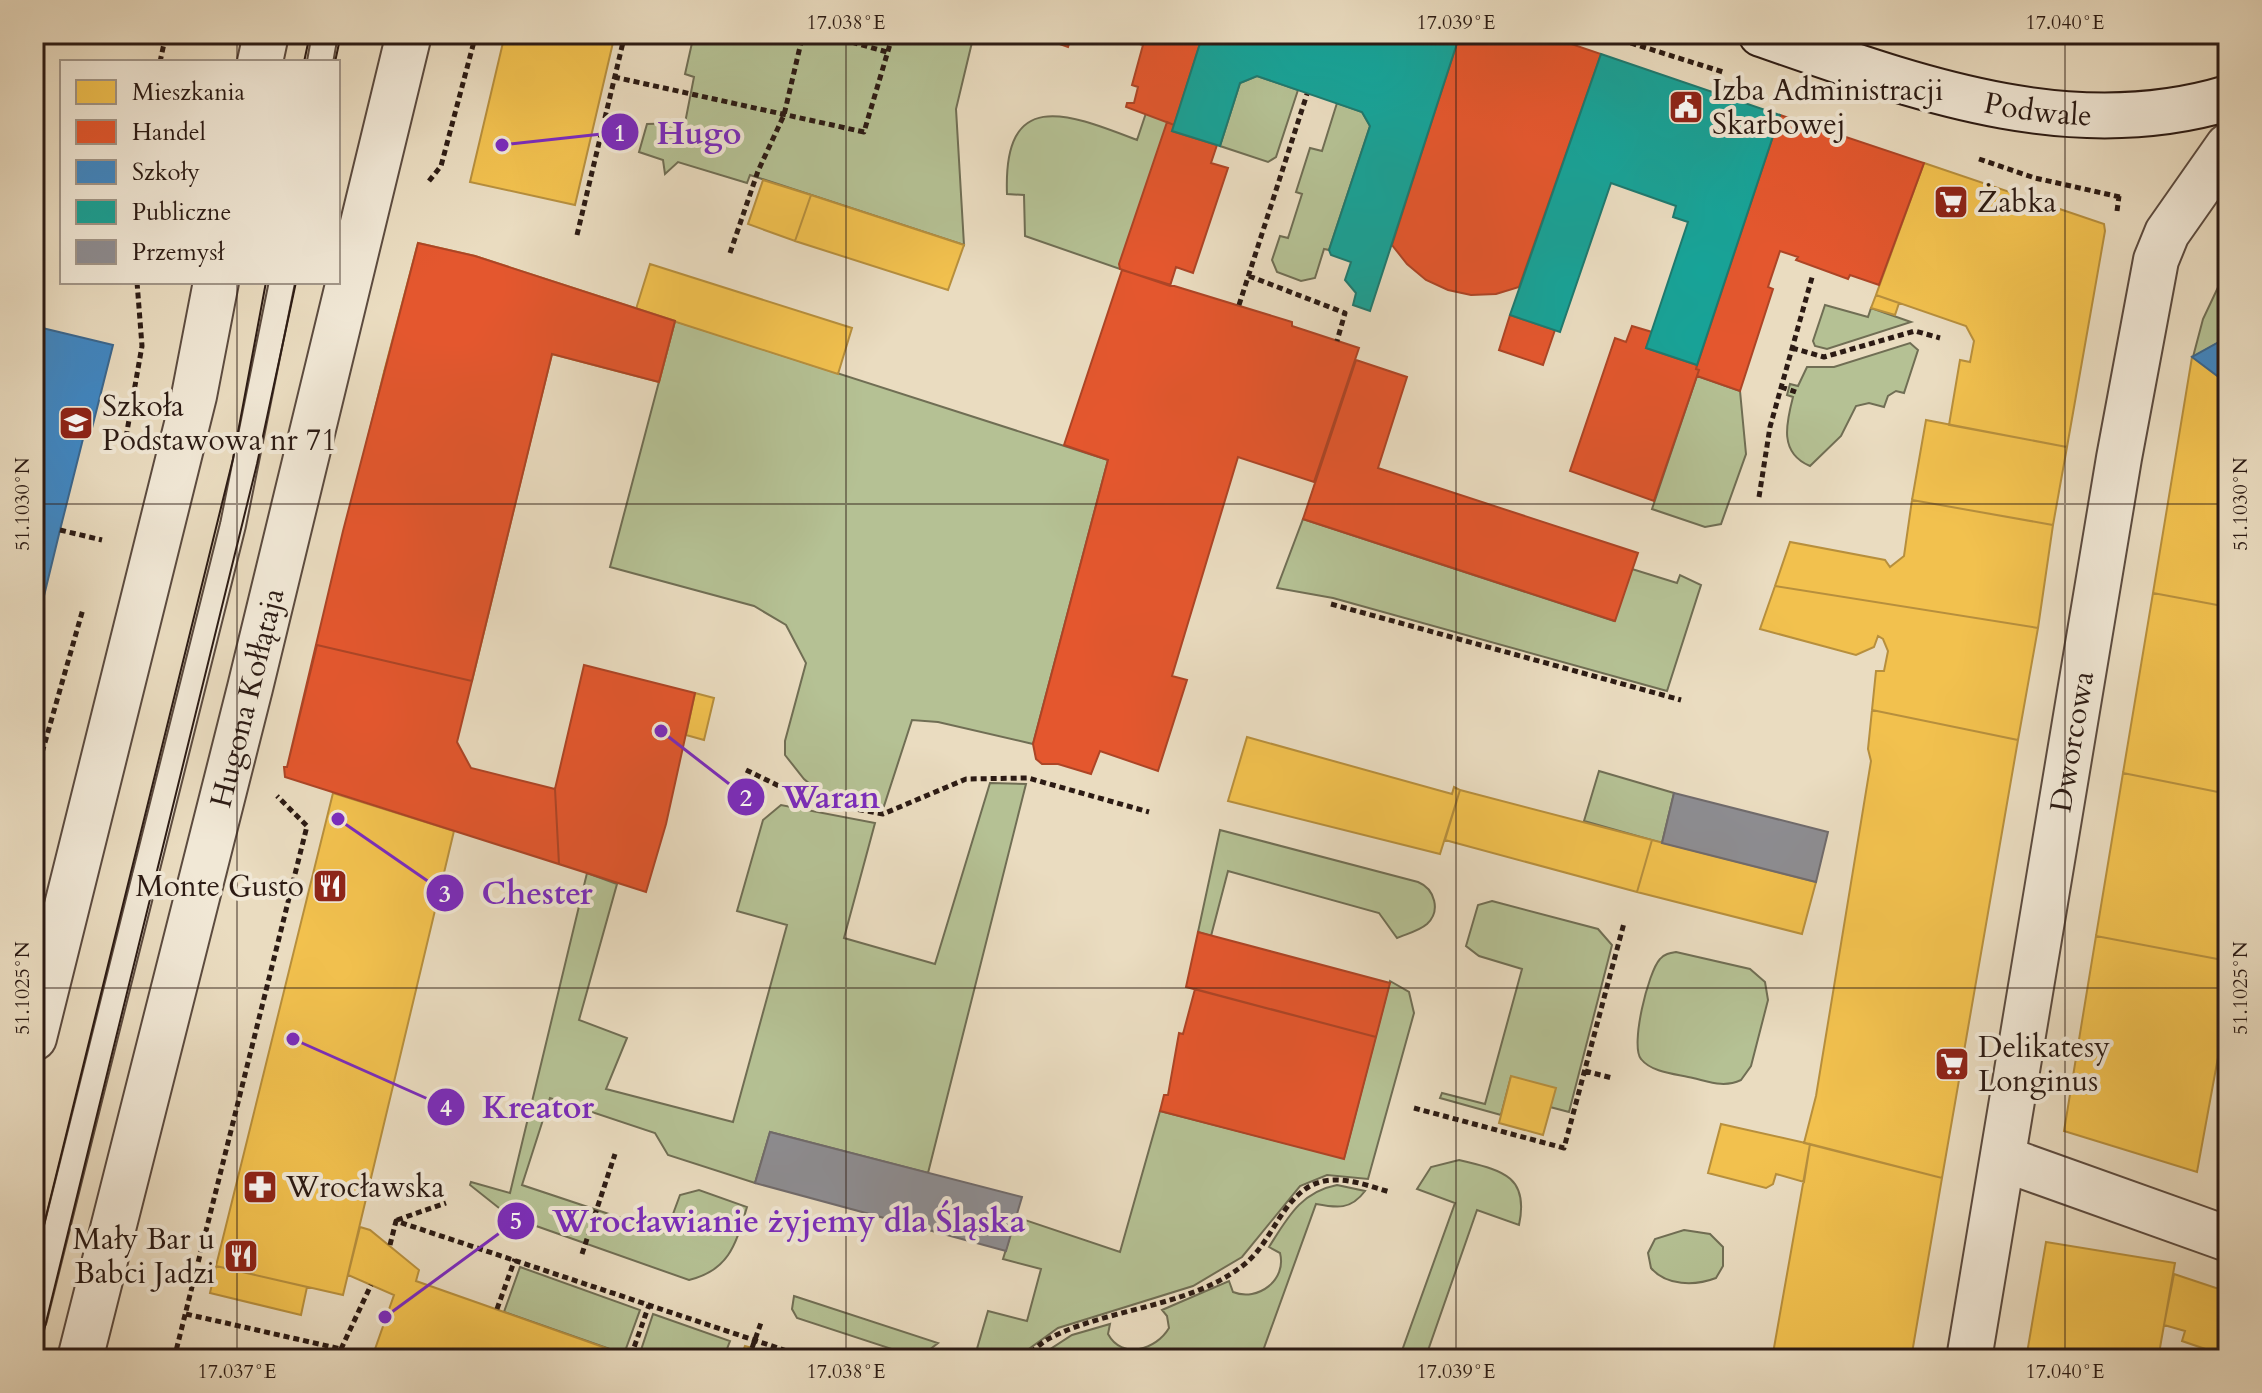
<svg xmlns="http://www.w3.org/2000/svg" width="2262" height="1393" font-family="Cardo,serif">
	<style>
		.green { fill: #b5c194; stroke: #706e54; stroke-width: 2 }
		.homes { fill: #f2c14e; stroke: #b78f3d; stroke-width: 2 }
		.shops { fill: #e4572e; stroke: #ad4526; stroke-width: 2 }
		.schools { fill: #3f88c5; stroke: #396790; stroke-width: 2 }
		.public { fill: #17a398; stroke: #1d7a70; stroke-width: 2 }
		.industry { fill: #8d8d92; stroke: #706b6c; stroke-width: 2 }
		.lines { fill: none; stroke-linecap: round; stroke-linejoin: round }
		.service-casing { stroke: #5c4b3f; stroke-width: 28 }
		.minor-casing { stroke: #5c4b3f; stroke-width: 48 }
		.tertiary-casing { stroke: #5c4b3f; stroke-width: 48 }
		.secondary-casing { stroke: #2c1b14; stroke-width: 48 }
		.path { stroke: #2c1b14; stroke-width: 5; stroke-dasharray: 6 4; stroke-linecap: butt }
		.service { stroke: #f1e8d6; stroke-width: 24 }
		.minor { stroke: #f1e8d6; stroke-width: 44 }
		.tertiary { stroke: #f1e8d6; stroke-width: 44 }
		.secondary { stroke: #f1e8d6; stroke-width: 44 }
		.tram { stroke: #2c1b14; stroke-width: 2 }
		.ticks { fill: none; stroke: #2c1b14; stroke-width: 2; stroke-opacity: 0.45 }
		.labels { text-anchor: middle; stroke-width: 8; stroke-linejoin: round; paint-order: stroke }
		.poi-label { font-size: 30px; fill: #2c1b14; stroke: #f1e8d6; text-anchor: start }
		.street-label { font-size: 30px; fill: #2c1b14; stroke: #f1e8d6 }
		.leader { fill: none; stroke: #7b2cbf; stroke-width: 3 }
		.callout-dot { fill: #7b2cbf; stroke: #f1e8d6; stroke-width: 3 }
		.mark-label { font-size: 24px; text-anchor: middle; font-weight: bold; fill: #fff }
		.callout-label { font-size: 32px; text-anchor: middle; font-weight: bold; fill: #7b2cbf; stroke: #f1e8d6; stroke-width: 8; stroke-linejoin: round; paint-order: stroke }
		.neatline { fill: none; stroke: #2c1b14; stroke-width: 3 }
		.ticks-label { font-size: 20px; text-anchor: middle; fill: #2c1b14 }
	</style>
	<rect width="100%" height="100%" fill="#eadcc0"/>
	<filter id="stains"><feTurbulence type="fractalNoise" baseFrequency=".0025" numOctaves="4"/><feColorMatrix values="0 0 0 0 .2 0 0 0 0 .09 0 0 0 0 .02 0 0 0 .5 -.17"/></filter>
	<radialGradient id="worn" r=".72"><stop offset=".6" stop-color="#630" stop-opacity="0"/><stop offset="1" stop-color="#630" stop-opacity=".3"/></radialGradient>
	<path class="green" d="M694,34H974L956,109L964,245L750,175L747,183L678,162L665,174L663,160L639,152L647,124L685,123L694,77L685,74Z
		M1257,76L1298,90L1276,157L1268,162L1220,146L1240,83Z
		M1337,103L1362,112L1370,126L1329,250L1324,249L1315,278L1301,281L1277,272L1272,260L1280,236L1288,238L1302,194L1296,192L1310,148L1322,151Z
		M1146,113L1168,121L1120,269L1025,236L1024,195L1007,194C1003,87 1067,113 1137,140Z
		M2221,281L2228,293V337L2193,357L2203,319Z
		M1825,305L1868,317L1871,308L1911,322L1827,349L1815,346L1813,341Z
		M675,321L1108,460L1033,744L938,722L912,720L884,806L822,794L804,779L785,755V741L806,663L786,625L754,606L610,567Z
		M1910,343L1918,350L1904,393L1896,391L1888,396L1884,407L1869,403L1856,406L1841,436L1810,466C1779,453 1786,424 1793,397L1787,395L1790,384L1798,386L1807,367H1834Z
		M1697,376L1740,391L1746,454L1721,524L1705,527L1652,509Z
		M1303,519L1614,621L1632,569L1677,583L1680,575L1701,585L1667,691L1333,598L1277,588Z
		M1599,771L1674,793L1662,843L1584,821Z
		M990,783L1026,784L928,1173L770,1132L755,1183L668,1155L655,1133L550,1098L522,1185L666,1233L680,1195L699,1190L747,1207C736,1243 730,1270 689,1280L522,1221L504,1212L470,1185L471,1182L510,1193L587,873L617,884L579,1020L627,1038L606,1089L733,1122L787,925L737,911L763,820L781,805L875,823L844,938L935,964Z
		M1220,830L1418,882C1435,889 1441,911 1427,924C1419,931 1406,934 1397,938L1379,913L1228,871L1211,936L1198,932Z
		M1492,901L1598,929L1612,945L1569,1112L1550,1107L1511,1077L1501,1115L1440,1098L1442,1093L1485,1104L1522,969L1479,956L1466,946L1478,905Z
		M1676,952L1750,969L1765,982L1768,1000L1751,1066L1741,1080C1724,1088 1710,1082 1693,1078C1677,1074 1652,1073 1641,1059C1630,1046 1648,972 1660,959C1664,954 1670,953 1676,952Z
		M1390,981L1409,992L1414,1013L1368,1179L1327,1175L1300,1186L1242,1257L1193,1286L1058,1328L1015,1359H974L988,1311L1027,1321L1041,1269L1003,1259L1016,1217L1120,1252L1160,1111L1344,1158Z
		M1459,1160C1499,1170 1530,1174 1519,1225L1477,1210L1425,1359H1399L1455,1203L1417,1189L1431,1167Z
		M1337,1185L1365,1191C1351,1210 1337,1208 1316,1204L1260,1359H1077L1066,1355L1065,1359H1035L1072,1335L1110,1324L1108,1334C1122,1360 1156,1350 1169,1328L1167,1316L1162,1310L1229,1281L1233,1292C1258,1302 1287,1280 1280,1253L1269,1247C1288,1217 1301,1192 1337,1185Z
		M1684,1230L1710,1234L1723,1247V1266L1716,1278C1695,1286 1666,1286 1651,1268L1648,1253L1655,1239Z
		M520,1267L640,1310L624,1354L504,1312Z
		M794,1296L938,1343L919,1358L797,1318L792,1309Z
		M653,1314L730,1341L723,1359H638Z"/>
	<path class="homes" d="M505,34H615L575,205L470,182Z
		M1924,163L2104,224L2105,231L2067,447L1949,425L1960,360L1970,362L1974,341L1966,326L1876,295Z
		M763,180L811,195L795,241L748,224Z
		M811,195L964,245L948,290L795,241Z
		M418,243L475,256L675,321L659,382L552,354L539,406L384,372Z
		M650,264L852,328L838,374L636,309Z
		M1876,295L1899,303L1895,315L1871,308Z
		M2192,357L2228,384V607L2153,593Z
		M384,372L539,406L472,681L317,645Z
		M1926,420L2067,447L2053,525L1912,500Z
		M1912,500L2053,525L2038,628L1775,586L1790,542L1885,560L1890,567L1904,556Z
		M1775,586L2038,628L2018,740L1872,710L1876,671H1884L1888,651L1883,639L1878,636L1874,647L1856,655L1760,629Z
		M2153,593L2228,607V794L2123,773Z
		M695,693L714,698L704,740L686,735Z
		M1872,710L2018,740L1942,1178L1804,1143L1816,1096L1871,761L1868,749Z
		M1247,737L1452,794L1454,787L1460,790L1440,854L1228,801Z
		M2123,773L2228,794V886L2221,927L2228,928V961L2096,936Z
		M1460,790L1652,840L1637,892L1445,840Z
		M333,793L454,831L343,1295L216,1266Z
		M1652,840L1816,882L1802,934L1637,892Z
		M2096,936L2228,961L2221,1041L2197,1172L2064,1131Z
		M1511,1076L1556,1088L1543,1135L1499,1123Z
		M1721,1124L1810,1144L1804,1182L1776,1174L1773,1184L1766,1188L1708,1173Z
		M1810,1144L1942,1178L1911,1359H1772Z
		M360,1227L370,1230L419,1270L416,1281L637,1359H393L374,1352L394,1295L348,1275Z
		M2046,1242L2175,1263L2158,1359H2026Z
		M216,1266L307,1287L301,1315L210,1293Z
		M2174,1274L2228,1292V1359H2212L2214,1352L2182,1341L2185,1331L2164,1325Z
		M745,1346L752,1348L783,1359H740Z"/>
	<path class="shops" d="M1031,34H1072L1068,47Z
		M1107,34H1203L1174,125L1126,107L1127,103H1134L1138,87L1132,85L1143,45Z
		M1460,34H1542L1601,54L1519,287L1496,294L1471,295L1448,290L1426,280L1407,264L1392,245Z
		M1780,115L1924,163L1879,285L1850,275L1848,279L1796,260L1798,257L1780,251L1768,287L1773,289L1740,391L1697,376L1699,370L1696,369Z
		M1167,122L1174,125L1172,131L1217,145L1211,163L1228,168L1193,273L1176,267L1170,286L1120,269L1119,264Z
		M418,243L475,256L675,321L659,382L552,354L457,742L471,768L555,789L584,665L695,693L666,824L646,892L285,777L284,767H287L343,531Z
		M1122,270L1292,322V326L1359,348L1314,482L1238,457L1172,676L1187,680L1158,771L1100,751L1091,774L1058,764H1042L1036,759L1033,744L1108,460L1064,445Z
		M1510,315L1555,330L1543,365L1499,350Z
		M1632,326L1652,332L1646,348L1697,365L1696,369L1699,370L1654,501L1570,471L1615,338L1626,342Z
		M1356,360L1407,377L1378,468L1638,553L1615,621L1303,519Z
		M317,645L472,681L457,742L471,768L555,789L559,864L285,777L284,767H287Z
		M584,665L695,693L666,824L646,892L559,864L555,789Z
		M1198,932L1390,983L1376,1037L1186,987Z
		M1195,989L1376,1037L1344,1159L1160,1111L1164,1095H1168L1179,1033L1183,1034Z"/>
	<path class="schools" d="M34,326L113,345L92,428L86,427L60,530L34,637L41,639L34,667Z
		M2228,337V384L2192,357Z"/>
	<path class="public" d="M1203,34H1460L1370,311L1353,305L1356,293L1345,280L1351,262L1331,255L1329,250L1370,126L1362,112L1257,76L1240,83L1220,146L1172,131Z
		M1601,54L1780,115L1697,365L1646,348L1688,222L1673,217L1676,206L1611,183L1560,332L1510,315Z"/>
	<path class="industry" d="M1674,793L1828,832L1816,882L1662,843Z
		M770,1132L1022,1197L1006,1251L755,1183Z"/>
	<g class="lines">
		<g class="service-casing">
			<path id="service" d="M320,62L325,34
				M34,1319L233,525L282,282"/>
		</g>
		<g class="minor-casing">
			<path id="minor" d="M2004,1159L2228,1239"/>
		</g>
		<g class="tertiary-casing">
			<g id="tertiary">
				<path d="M260,62L266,34"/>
				<path d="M34,1038L194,396L216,282"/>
				<path id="s1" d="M80,1359L250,688L409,34"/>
				<path id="s2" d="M1969,1359L2119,458L2156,260L2167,233L2228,146"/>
			</g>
		</g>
		<g class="secondary-casing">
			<g id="secondary">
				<path id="s3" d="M1761,34C1912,86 2068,146 2228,98"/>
			</g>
		</g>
		<path class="path" d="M823,34L887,52
			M1602,34L1723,72
			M160,62L166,34
			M614,77L864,132L893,34
			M1979,159L2035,178L2120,197
			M429,181L441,166L476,34
			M2117,211L2119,196
			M577,235L625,34
			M730,253L758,171L784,115L803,34
			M1249,276L1345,313L1337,341
			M1239,305L1307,94
			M1792,348L1824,357L1915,331L1940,338
			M1781,387L1796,392
			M126,437L142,346L137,282
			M1759,497L1770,427L1813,274
			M60,530L102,540
			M1331,604L1681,700
			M746,770L810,801L883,814L966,779L1028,778L1149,812
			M34,781L83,609
			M1585,1071L1612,1078
			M1414,1108L1564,1148L1624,923
			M397,1220L446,1203
			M390,1245L396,1221L811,1359
			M582,1254L615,1154
			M497,1309L515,1259
			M186,1314L341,1349L338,1359
			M752,1348L762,1320
			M341,1349L371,1285
			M631,1356L649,1305
			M174,1359L307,826L277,796
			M1023,1359C1032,1352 1041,1342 1052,1337C1112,1307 1193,1307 1246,1263C1272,1241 1281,1201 1312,1185C1337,1173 1365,1185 1390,1192"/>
		<use href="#service" class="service"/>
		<use href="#minor" class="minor"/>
		<use href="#tertiary" class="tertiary"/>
		<use href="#secondary" class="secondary"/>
		<path class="tram" d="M304,62L310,34
			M335,62L341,34
			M34,1265L233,459L266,282
			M37,1359L257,464L296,282"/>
	</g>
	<path class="ticks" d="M237,34V62M846,34V1359M1456,34V1359M2065,34V1359M237,282V1359M34,504H2228M34,988H2228"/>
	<defs>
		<g id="civic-square" transform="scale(1.8)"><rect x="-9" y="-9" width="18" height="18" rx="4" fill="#8f2418" stroke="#f1e8d6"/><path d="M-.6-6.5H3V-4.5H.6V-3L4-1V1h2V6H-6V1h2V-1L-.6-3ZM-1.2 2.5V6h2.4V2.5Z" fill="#fff"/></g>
		<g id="supermarket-square" transform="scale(1.8)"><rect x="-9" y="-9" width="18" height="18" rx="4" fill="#8f2418" stroke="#f1e8d6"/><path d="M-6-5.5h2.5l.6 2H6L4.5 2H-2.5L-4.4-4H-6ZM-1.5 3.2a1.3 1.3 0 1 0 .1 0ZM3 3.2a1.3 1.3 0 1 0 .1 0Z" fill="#fff"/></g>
		<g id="school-square" transform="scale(1.8)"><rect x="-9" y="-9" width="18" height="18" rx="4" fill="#8f2418" stroke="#f1e8d6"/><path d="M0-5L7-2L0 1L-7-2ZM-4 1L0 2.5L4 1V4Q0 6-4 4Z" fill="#fff"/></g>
		<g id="restaurant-square" transform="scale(1.8)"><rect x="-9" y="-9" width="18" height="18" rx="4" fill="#8f2418" stroke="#f1e8d6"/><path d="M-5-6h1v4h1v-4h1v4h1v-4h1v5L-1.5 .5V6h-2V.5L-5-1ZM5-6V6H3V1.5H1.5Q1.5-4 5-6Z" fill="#fff"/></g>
		<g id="pharmacy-square" transform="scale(1.8)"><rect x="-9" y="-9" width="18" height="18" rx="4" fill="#8f2418" stroke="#f1e8d6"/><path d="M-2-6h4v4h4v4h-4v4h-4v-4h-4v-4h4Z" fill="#fff"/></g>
	</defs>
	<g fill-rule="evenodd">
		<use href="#civic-square" x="1686" y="107"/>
		<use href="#supermarket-square" x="1951" y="202"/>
		<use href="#school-square" x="76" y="423"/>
		<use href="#restaurant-square" x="330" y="886"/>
		<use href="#supermarket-square" x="1952" y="1064"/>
		<use href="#pharmacy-square" x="260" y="1187"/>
		<use href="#restaurant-square" x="241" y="1256"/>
	</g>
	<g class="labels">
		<g class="poi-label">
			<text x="1712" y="100">Izba Administracji<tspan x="1712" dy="34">Skarbowej</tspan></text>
			<text x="1977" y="212">Żabka</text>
			<text x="102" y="416">Szkoła<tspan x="102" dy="34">Podstawowa nr 71</tspan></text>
			<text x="304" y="896" text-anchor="end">Monte Gusto</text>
			<text x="1978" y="1057">Delikatesy<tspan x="1978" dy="34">Longinus</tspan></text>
			<text x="286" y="1197">Wrocławska</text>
			<text x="215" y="1249" text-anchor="end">Mały Bar u<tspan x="215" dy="34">Babci Jadzi</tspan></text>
		</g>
		<g class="street-label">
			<text dy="10" stroke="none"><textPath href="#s3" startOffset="288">Podwale</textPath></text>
			<text dy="10" stroke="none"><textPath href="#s1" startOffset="682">Hugona Kołłątaja</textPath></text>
			<text dy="10" stroke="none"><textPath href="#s2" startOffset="626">Dworcowa</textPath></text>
		</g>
	</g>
	<path class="leader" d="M502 145L620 132M661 731L746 797M338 819L445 893M293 1039L446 1107M385 1317L516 1221"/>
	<g class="callout-dot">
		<circle cx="502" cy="145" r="8"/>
		<circle cx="661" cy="731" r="8"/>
		<circle cx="338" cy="819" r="8"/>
		<circle cx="293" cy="1039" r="8"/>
		<circle cx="385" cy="1317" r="8"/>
		<circle cx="620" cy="132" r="20"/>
		<circle cx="746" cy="797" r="20"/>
		<circle cx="445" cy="893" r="20"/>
		<circle cx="446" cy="1107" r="20"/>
		<circle cx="516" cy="1221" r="20"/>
	</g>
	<g class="mark-label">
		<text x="620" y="141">1</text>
		<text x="746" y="806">2</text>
		<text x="445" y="902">3</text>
		<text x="446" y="1116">4</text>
		<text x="516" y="1229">5</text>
	</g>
	<g class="callout-label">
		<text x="699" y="144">Hugo</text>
		<text x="831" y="808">Waran</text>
		<text x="537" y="904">Chester</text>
		<text x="538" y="1118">Kreator</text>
		<text x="789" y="1232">Wrocławianie żyjemy dla Śląska</text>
	</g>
	<rect width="2262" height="1393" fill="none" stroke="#eadcc0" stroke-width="88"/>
	<rect x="60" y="60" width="280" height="224" fill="#f1e8d6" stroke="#a29688" stroke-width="2"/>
	<rect x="76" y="80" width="40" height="24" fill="#f2c14e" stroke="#a29688" stroke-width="2"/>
	<text x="132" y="100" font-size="24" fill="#2c1b14">Mieszkania</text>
	<rect x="76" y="120" width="40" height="24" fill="#e4572e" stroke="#a29688" stroke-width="2"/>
	<text x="132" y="140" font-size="24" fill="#2c1b14">Handel</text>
	<rect x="76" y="160" width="40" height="24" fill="#3f88c5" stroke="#a29688" stroke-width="2"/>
	<text x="132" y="180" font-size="24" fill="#2c1b14">Szkoły</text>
	<rect x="76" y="200" width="40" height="24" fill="#17a398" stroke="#a29688" stroke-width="2"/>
	<text x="132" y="220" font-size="24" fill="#2c1b14">Publiczne</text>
	<rect x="76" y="240" width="40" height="24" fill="#8d8d92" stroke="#a29688" stroke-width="2"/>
	<text x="132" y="260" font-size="24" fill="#2c1b14">Przemysł</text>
	<rect x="44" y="44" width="2174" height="1305" class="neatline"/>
	<g class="ticks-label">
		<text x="846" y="29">17.038°E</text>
		<text x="1456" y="29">17.039°E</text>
		<text x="2065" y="29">17.040°E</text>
		<text transform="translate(22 504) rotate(-90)" y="7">51.1030°N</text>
		<text transform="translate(2240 504) rotate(-90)" y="7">51.1030°N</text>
		<text transform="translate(22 988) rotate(-90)" y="7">51.1025°N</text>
		<text transform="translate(2240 988) rotate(-90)" y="7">51.1025°N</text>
		<text x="237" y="1378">17.037°E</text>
		<text x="846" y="1378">17.038°E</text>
		<text x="1456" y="1378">17.039°E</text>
		<text x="2065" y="1378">17.040°E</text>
	</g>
	<rect width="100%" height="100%" filter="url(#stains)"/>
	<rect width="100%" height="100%" fill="url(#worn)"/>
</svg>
